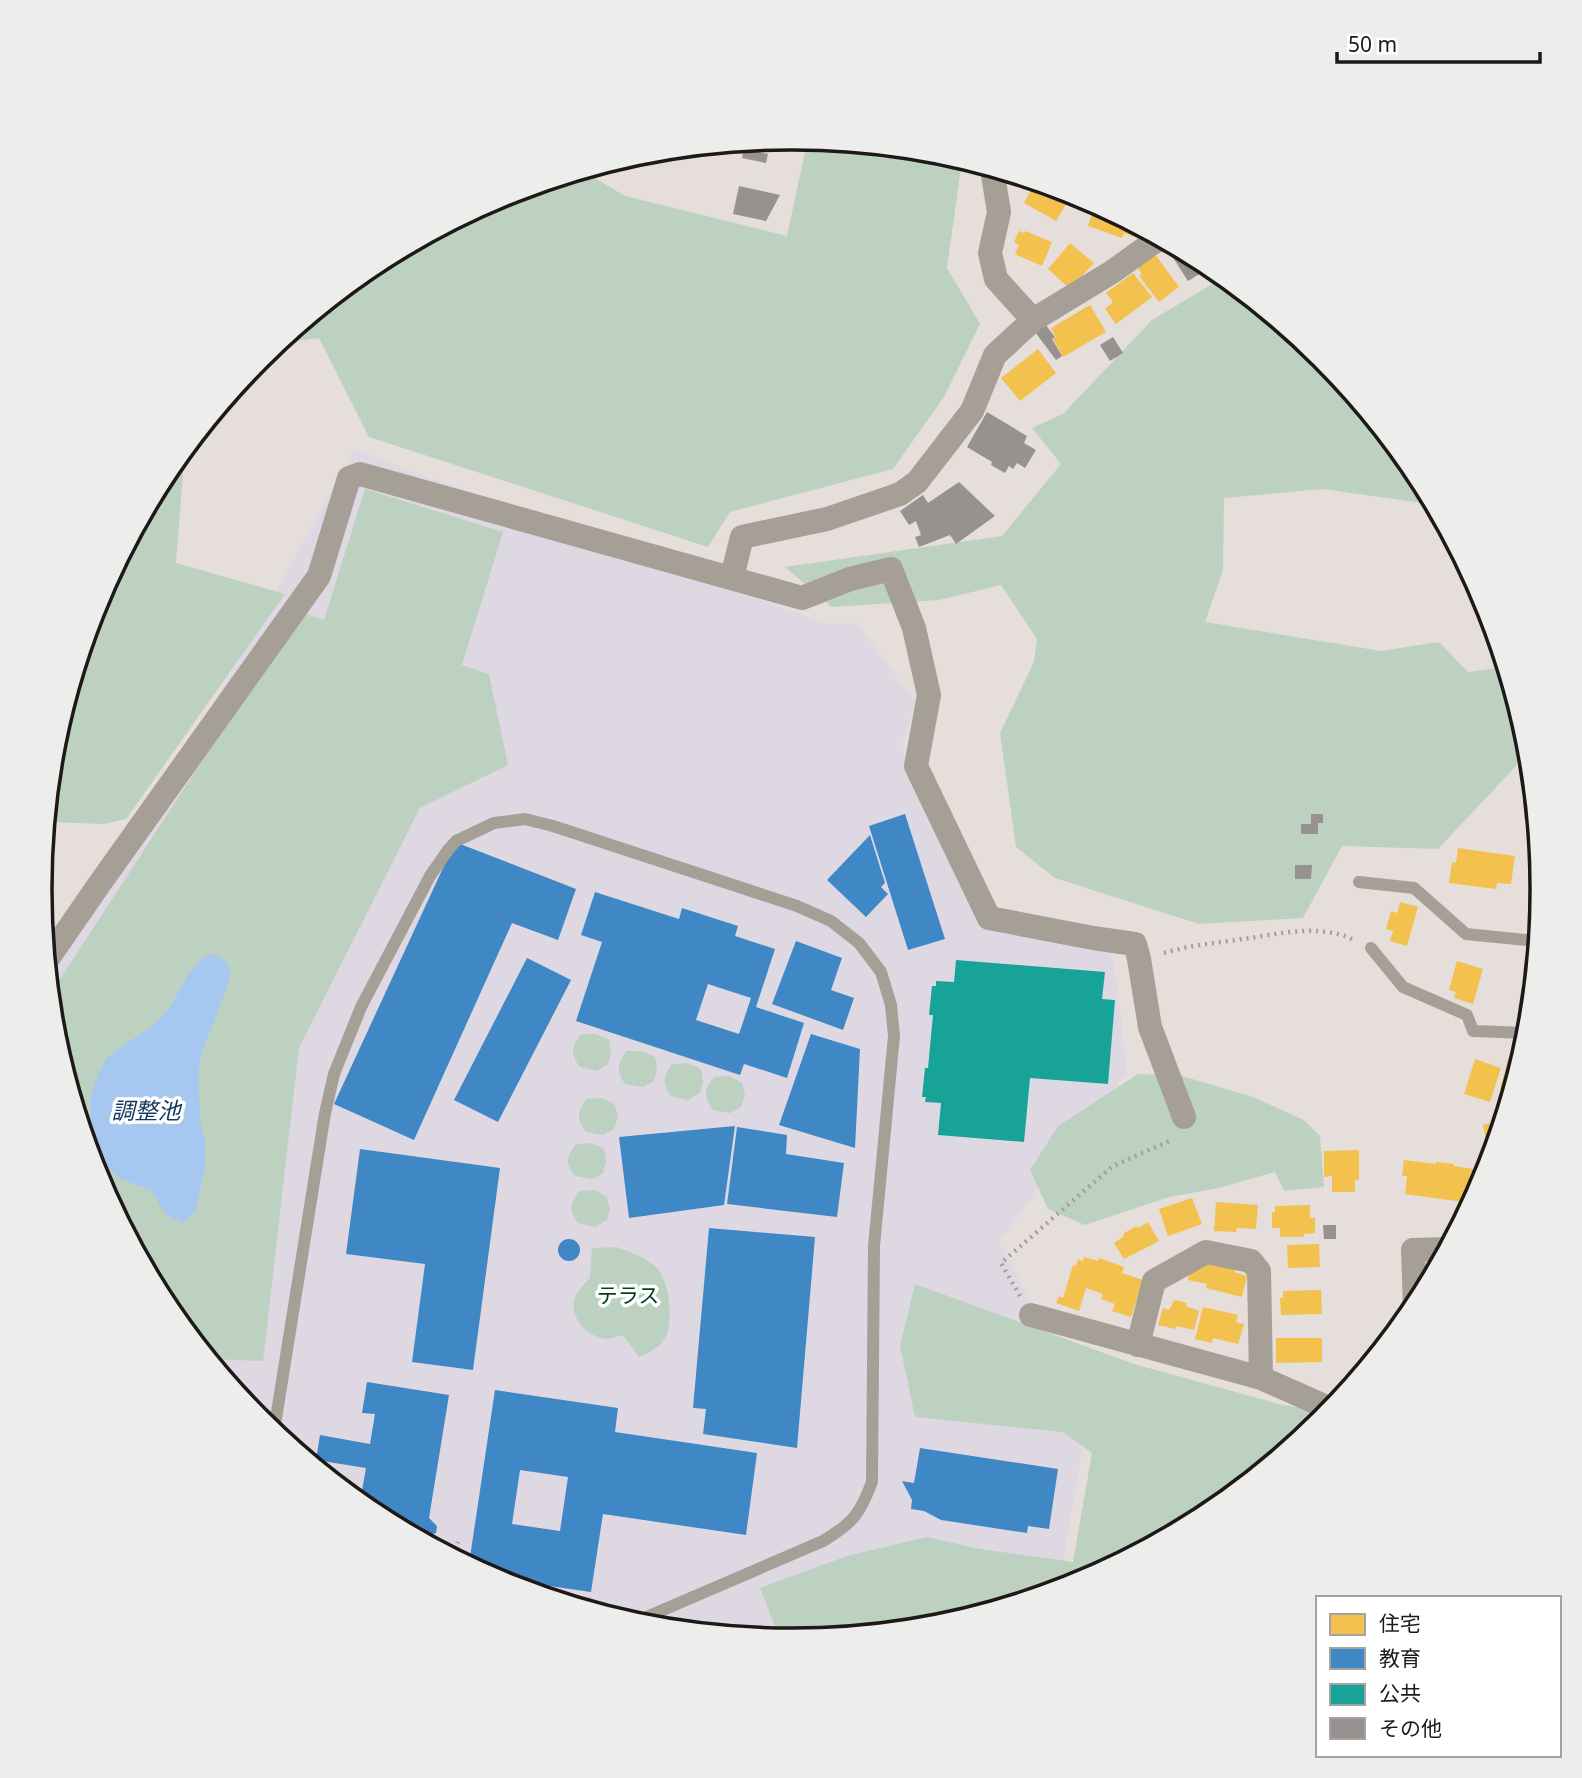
<svg xmlns="http://www.w3.org/2000/svg" width="1582" height="1778" font-family="'Noto Sans','Noto Sans JP',sans-serif">
	<style>
		.education { fill: #ded8e3 }
		.green { fill: #bcd1c0 }
		.water { fill: #a6c8f0 }
		.homes { fill: #f2c14e }
		.schools { fill: #3f88c5; fill-rule: evenodd }
		.public { fill: #17a398 }
		.building { fill: #97928f }
		.lines { fill: none; stroke-linecap: round; stroke-linejoin: round }
		.path { stroke: #a49e98; stroke-width: 4.5; stroke-dasharray: 2 5; stroke-linecap: butt }
		.service { stroke: #a59f96; stroke-width: 12 }
		.minor { stroke: #a59f96; stroke-width: 24 }
		.labels { text-anchor: middle; stroke-width: 7; stroke-linejoin: round; paint-order: stroke }
		.park-label { font-size: 21px; fill: #003d21; stroke: #fff }
		.water-label { font-size: 23px; font-style: italic; fill: #13375d; stroke: #fff }
		.rim { fill: none; stroke: #1d1916; stroke-width: 3.5 }
	</style>
	<rect width="100%" height="100%" fill="#e6dedb"/>
	<path class="education" d="M354,450L825,623H857L916,702L902,745L918,791L985,917L1050,916L1108,935L1117,985L1127,1072L999,1241L1089,1413L1059,1583L791,1640L644,1625L503,1582L374,1513L260,1420L167,1306L97,1176L55,1035L48,965L203,724Z"/>
	<path class="green" d="M818,141L938,153L962,160L947,268L980,324L944,397L893,469L730,512L708,547L369,437L319,338L278,343L374,265L504,195L583,171L625,196L787,236L806,147Z
		M1224,277L1278,322L1279,329L1285,328L1322,358L1415,472L1441,519L1423,503L1323,489L1224,498L1223,570L1205,622L1381,651L1439,642L1468,672L1505,667L1527,741L1516,766L1438,849L1342,846L1303,918L1199,924L1055,878L1016,847L1000,733L1034,662L1037,639L1001,585L939,600L832,607L785,567L1002,536L1061,464L1032,428L1063,414L1152,320Z
		M185,449L176,563L285,594L126,819L104,824L47,822L55,742L98,601L167,472Z
		M365,489L503,532L462,665L489,674L508,765L420,808L299,1048L263,1361L210,1359L167,1306L97,1176L55,1035L51,993L299,612L324,620Z
		M581,1034H596L609,1040L611,1053L608,1064L597,1071L580,1067C570,1054 571,1047 581,1034Z
		M626,1051H642L655,1057L657,1069L654,1081L643,1087L625,1084C616,1071 617,1065 626,1051Z
		M688,1063L701,1069L703,1082L700,1093L688,1100L671,1096C662,1083 663,1077 672,1064Z
		M1138,1074L1182,1076L1253,1097L1304,1120L1320,1136L1324,1187L1284,1191L1275,1172L1219,1188L1169,1197L1085,1225L1048,1209L1030,1170L1058,1126Z
		M729,1076L742,1083L745,1095L741,1107L730,1113L713,1110C703,1096 704,1090 714,1077Z
		M603,1098L615,1105L618,1117L614,1129L603,1135L586,1132C576,1118 577,1112 587,1099Z
		M591,1143L604,1149L606,1161L603,1173L592,1179L575,1176C565,1163 566,1157 576,1144Z
		M595,1190L607,1197L610,1209L607,1220L595,1227L578,1223C568,1210 570,1204 579,1191Z
		M617,1247C629,1252 645,1257 655,1266C670,1279 674,1322 665,1338C659,1348 649,1353 639,1357L623,1335C618,1336 612,1339 607,1339C588,1337 571,1320 574,1301C576,1291 584,1284 590,1278L592,1248Z
		M915,1284L1134,1364L1283,1405L1328,1412L1322,1420L1208,1513L1078,1583L937,1625L791,1640L780,1639L760,1588L847,1556L927,1537L980,1549L1073,1562L1092,1453L1063,1432L915,1417L900,1346Z"/>
	<path class="water" d="M209,954L220,957L227,963L231,973L226,990L202,1052L199,1065L198,1079L201,1126L205,1139V1168L195,1212L183,1223L165,1214L152,1191L119,1178L107,1167L96,1145L91,1122L90,1100L97,1077L107,1057L155,1024L171,1006L188,975L201,959Z"/>
	<path class="homes" d="M1035,182L1072,194L1056,221L1024,203Z
		M1085,199L1143,230L1141,239L1124,233L1122,238L1088,226L1092,214L1081,210Z
		M1019,231L1024,233L1025,231L1052,242L1042,266L1015,254L1019,245L1014,242Z
		M1070,243L1094,263L1070,289L1048,269Z
		M1154,253L1179,287L1159,302L1139,276L1142,274L1137,267Z
		M1133,273L1152,297L1116,324L1105,309L1113,302L1106,293Z
		M1090,305L1106,332L1063,357L1053,339L1056,337L1051,328Z
		M1038,349L1056,373L1020,401L1001,378Z
		M1458,848L1515,856L1511,884L1497,883L1496,889L1449,883L1452,862L1456,863Z
		M1400,902L1418,907L1407,946L1390,941L1393,931L1386,929L1391,911L1397,913Z
		M1457,961L1483,969L1473,1004L1454,998L1456,992L1449,990Z
		M1475,1059L1501,1068L1490,1102L1464,1094Z
		M1508,1060L1519,1063L1510,1092L1500,1089Z
		M1501,1121L1494,1144L1487,1145L1483,1125Z
		M1359,1150V1180H1355V1192H1332V1176L1324,1177V1151Z
		M1404,1160L1436,1164V1162L1454,1164V1166L1480,1170L1477,1191L1471,1203L1405,1194L1407,1176H1402Z
		M1192,1198L1202,1224L1168,1236L1159,1209Z
		M1216,1202L1258,1205L1256,1229L1237,1228L1236,1232L1214,1231Z
		M1310,1205V1218H1315V1233L1304,1234V1237H1280V1228H1272V1212H1275V1206Z
		M1148,1222L1159,1241L1124,1259L1114,1243L1123,1237L1124,1233L1137,1226L1138,1228Z
		M1319,1244L1320,1267L1288,1268L1287,1245Z
		M1084,1257L1098,1261L1099,1258L1124,1267L1122,1273L1143,1280L1131,1317L1112,1311L1115,1304L1101,1299L1103,1294L1086,1288L1079,1311L1056,1303L1059,1296L1063,1298L1073,1265L1076,1266L1078,1259L1083,1261Z
		M1209,1261L1236,1266L1234,1272L1247,1276L1242,1297L1206,1288L1207,1284L1188,1280L1189,1274Z
		M1321,1290L1322,1314L1281,1315L1280,1298H1283V1291Z
		M1174,1300L1187,1303L1186,1306L1199,1311L1194,1330L1176,1326L1175,1329L1158,1325L1163,1308L1169,1310Z
		M1203,1307L1238,1315L1236,1322L1244,1324L1238,1344L1213,1338L1212,1343L1195,1339Z
		M1276,1338H1322V1362L1276,1363Z"/>
	<path class="schools" d="M905,814L945,939L908,950L869,826Z
		M870,835L885,883L881,887L888,894L866,917L827,880Z
		M455,842L576,889L558,940L512,923L414,1140L334,1104Z
		M595,892L679,919L682,908L738,926L735,936L775,949L756,1007L804,1023L787,1078L744,1064L740,1075L576,1021L602,942L581,935ZM708,984L751,998L739,1034L696,1020Z
		M796,941L842,958L831,990L854,998L843,1030L772,1004Z
		M527,958L571,980L498,1122L454,1100Z
		M811,1034L860,1049L855,1148L779,1125Z
		M735,1126L724,1205L629,1218L619,1137Z
		M737,1127L787,1135L786,1154L844,1163L837,1217L727,1204Z
		M360,1149L500,1168L473,1370L412,1362L425,1264L346,1254Z
		M709,1228L815,1237L797,1448L703,1434L706,1409L693,1408Z
		M558 1250a11 11 0 1 1 22 0a11 11 0 1 1-22 0Z
		M367,1382L449,1395L429,1518L437,1526L436,1533L426,1536L414,1534L374,1513L351,1494L361,1496L366,1468L316,1460L320,1435L370,1444L375,1414L362,1413Z
		M495,1390L618,1408L615,1432L757,1453L746,1535L603,1514L591,1592L495,1578L469,1564ZM520,1470L568,1477L560,1531L512,1524Z
		M920,1448L1058,1469L1049,1529L1028,1526L1027,1533L941,1520L924,1511L911,1509L912,1500L902,1481L914,1483Z"/>
	<path class="public" d="M956,960L1105,972L1102,999L1115,1000L1108,1084L1030,1078L1024,1142L938,1135L941,1103L925,1102L926,1097H922L925,1068H928L933,1015H929L932,986H936V981L954,982Z"/>
	<path class="building" d="M744,149L768,154L766,163L742,158Z
		M739,186L780,195L766,221L733,214Z
		M1177,248L1208,265L1211,267L1188,281L1170,253Z
		M1045,324L1055,337L1052,339L1062,356L1056,360L1035,332Z
		M1113,337L1123,353L1110,361L1100,345Z
		M987,412L1027,436L1024,443L1036,450L1025,468L1017,463L1013,469L1009,466L1005,473L991,465L992,462L967,447Z
		M959,482L995,516L956,544L950,535L919,547L915,537L921,535L916,521L909,525L900,511L923,495L928,503Z
		M1311,814H1323V823H1318V834H1301V824H1311Z
		M1295,865H1312L1311,879H1295Z
		M1323,1225H1336V1239H1324Z"/>
	<g class="lines">
		<path class="path" d="M1164,953C1190,945 1216,943 1243,939C1279,934 1320,923 1354,940
			M1020,1296L1001,1263L1113,1166L1172,1140
			M455,1557L458,1542"/>
		<path class="service" d="M1359,882L1414,888L1466,934L1537,941
			M1371,948L1403,987L1467,1015L1473,1031L1528,1033
			M274,1431L325,1113L334,1074L361,1007L430,876L448,850L456,841L494,823L525,819L553,826L797,906L831,921L859,943L881,972L891,1005L894,1036L874,1246L872,1482C860,1514 853,1523 823,1541L635,1622"/>
		<path class="minor" d="M992,169L999,212L990,253L996,279L1033,320
			M732,577L742,537L827,519L900,494L917,482L972,411L995,355L1033,320L1112,272L1151,244L1160,239
			M47,960L98,886L319,576L349,478L360,474L802,598L850,579L891,569L914,628L929,695L916,766L989,918L1093,938L1135,944L1139,959L1150,1027L1184,1117
			M1415,1307L1413,1250L1446,1249
			M1031,1315L1261,1378L1331,1409
			M1138,1345L1154,1281L1206,1252L1251,1261L1259,1271L1261,1378"/>
	</g>
	<g class="labels">
		<g class="park-label">
			<text x="628" y="1303">テラス</text>
		</g>
		<g class="water-label">
			<text x="146" y="1119">調整池</text>
		</g>
	</g>
	<path d="M0 0H1582V1778H0ZM790 150H792A738 738 0 0 1 1530 888V890A738 738 0 0 1 792 1628H790A738 738 0 0 1 52 890V888A738 738 0 0 1 790 150Z" fill="#ededec" fill-rule="evenodd"/>
	<path class="rim" d="M790 150H792A738 738 0 0 1 1530 888V890A738 738 0 0 1 792 1628H790A738 738 0 0 1 52 890V888A738 738 0 0 1 790 150Z"/>
	<rect x="1316" y="1596" width="245" height="161" fill="#ffffff" stroke="#a5a3a2" stroke-width="2"/>
	<rect x="1330" y="1614" width="35" height="21" fill="#f2c14e" stroke="#a5a3a2" stroke-width="2"/>
	<text x="1379" y="1631" font-size="21" fill="#1d1916">住宅</text>
	<rect x="1330" y="1648" width="35" height="21" fill="#3f88c5" stroke="#a5a3a2" stroke-width="2"/>
	<text x="1379" y="1666" font-size="21" fill="#1d1916">教育</text>
	<rect x="1330" y="1684" width="35" height="21" fill="#17a398" stroke="#a5a3a2" stroke-width="2"/>
	<text x="1379" y="1701" font-size="21" fill="#1d1916">公共</text>
	<rect x="1330" y="1718" width="35" height="21" fill="#97928f" stroke="#a5a3a2" stroke-width="2"/>
	<text x="1379" y="1736" font-size="21" fill="#1d1916">その他</text>
	<path d="M1337 52v10h203v-10" fill="none" stroke="#1d1916" stroke-width="3.5"/>
	<text x="1348" y="52" font-size="21" fill="#1d1916" stroke="#ffffff" stroke-width="5" paint-order="stroke">50 m</text>
</svg>
